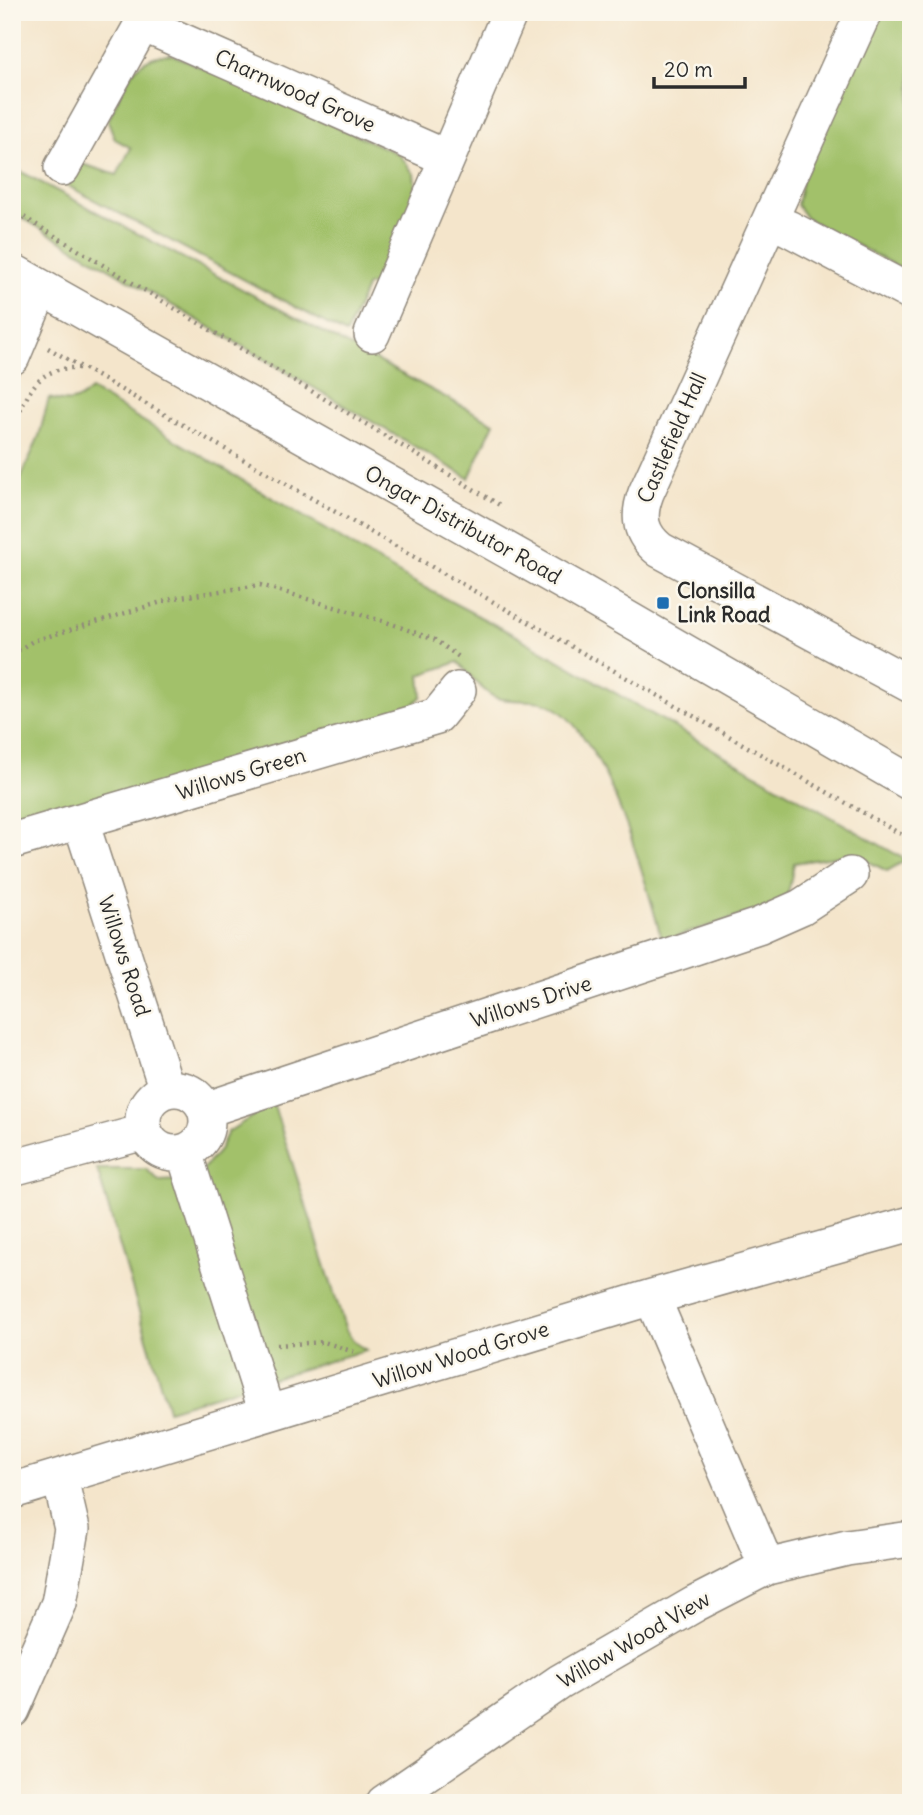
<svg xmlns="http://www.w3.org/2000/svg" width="923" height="1815" font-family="Delius,sans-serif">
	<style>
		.green { fill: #a2c16a; stroke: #66764a; stroke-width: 2 }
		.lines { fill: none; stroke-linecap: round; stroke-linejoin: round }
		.minor-casing { stroke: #90887b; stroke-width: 38 }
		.path { stroke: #90887b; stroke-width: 4.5; stroke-dasharray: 2 5; stroke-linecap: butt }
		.minor { stroke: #fff; stroke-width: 35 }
		.poi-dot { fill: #1f6fb2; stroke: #fbf7ec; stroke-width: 2.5 }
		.labels { text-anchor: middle; stroke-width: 5; stroke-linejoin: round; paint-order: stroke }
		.street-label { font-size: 21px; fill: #2b2b2b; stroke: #fbf7ec }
		.poi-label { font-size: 21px; font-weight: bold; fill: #2b2b2b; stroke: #fbf7ec; text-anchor: start }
	</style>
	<rect width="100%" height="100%" fill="#fbf7ec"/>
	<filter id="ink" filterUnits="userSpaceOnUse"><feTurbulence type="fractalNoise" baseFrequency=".0143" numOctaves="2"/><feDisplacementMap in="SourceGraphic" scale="14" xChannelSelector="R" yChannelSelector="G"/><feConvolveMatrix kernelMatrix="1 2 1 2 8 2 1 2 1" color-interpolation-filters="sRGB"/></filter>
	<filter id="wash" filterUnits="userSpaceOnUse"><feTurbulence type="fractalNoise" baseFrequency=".00686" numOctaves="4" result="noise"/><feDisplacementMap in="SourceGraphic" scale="28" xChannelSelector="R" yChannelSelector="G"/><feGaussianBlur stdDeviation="1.57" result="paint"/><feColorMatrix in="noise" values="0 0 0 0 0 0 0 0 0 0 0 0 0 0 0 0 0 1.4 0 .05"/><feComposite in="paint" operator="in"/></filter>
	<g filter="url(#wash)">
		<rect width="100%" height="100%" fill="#f4e5cb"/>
		<path class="green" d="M878,12H911V274L807,219L797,205L802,179Z
			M171,54L399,154L414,174L416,193L377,286L367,285L346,334L66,185L82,164L117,175L131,148L115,139L108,121C124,88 129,56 171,54Z
			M12,167L494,423L469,478L12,212Z
			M91,390L410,580L516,636L906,860L887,871L854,854L794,863L788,894L772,906L662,941C646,881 607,739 554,707C538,697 515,703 497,698C484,694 468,672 458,662L420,675L422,696L411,707L12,832V499L39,436L49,398C68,404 76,403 91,390Z
			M273,1103L346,1330L353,1341L366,1350L168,1410L97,1169H146L159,1181L181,1180L201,1171L218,1152L228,1132Z"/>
	</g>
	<g filter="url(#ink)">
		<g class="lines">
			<g class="minor-casing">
				<path id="minor" d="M864,12L646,493C637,517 640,534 660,550L911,685
					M143,24L447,158
					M62,168L149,12
					M770,221L788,228L911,293
					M12,271L576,589L911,783
					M372,334L510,12
					M12,357L41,288
					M81,822L167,1090
					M12,841L437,716L458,690
					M143 1121a32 32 0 1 1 64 0a32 32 0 1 1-64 0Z
					M205,1110L758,926L801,907L850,875
					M184,1152L267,1413
					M12,1168L144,1132
					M652,1297L767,1567
					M12,1491L652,1297L911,1224
					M12,1710L59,1603L72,1529L60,1478
					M384,1803L560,1682L695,1604L767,1567L847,1548L911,1539"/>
			</g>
			<path class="path" d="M12,210L503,507
				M48,348L911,840
				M12,430C29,393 34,366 81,368
				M12,654L33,641L175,598L260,585L389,623L435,640L459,657
				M277,1345L324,1342L354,1352"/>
			<use href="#minor" class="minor"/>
		</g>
	</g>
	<rect class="poi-dot" x="656" y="596" width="14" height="14" rx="3.5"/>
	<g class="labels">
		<g class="street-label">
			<text transform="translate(295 91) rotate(24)" y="7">Charnwood Grove</text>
			<text transform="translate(672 438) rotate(-66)" y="7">Castlefield Hall</text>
			<text transform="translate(463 525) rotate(29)" y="7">Ongar Distributor Road</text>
			<text transform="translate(241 774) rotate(-17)" y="7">Willows Green</text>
			<text transform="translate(124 956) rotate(72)" y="7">Willows Road</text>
			<text transform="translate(531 1002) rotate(-18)" y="7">Willows Drive</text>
			<text transform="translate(461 1355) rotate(-17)" y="7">Willow Wood Grove</text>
			<text transform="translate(634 1640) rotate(-30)" y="7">Willow Wood View</text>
		</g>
		<g class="poi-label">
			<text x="677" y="598">Clonsilla<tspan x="677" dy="24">Link Road</tspan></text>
		</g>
	</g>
	<rect width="923" height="1815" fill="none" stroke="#fbf7ec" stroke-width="42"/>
	<path d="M654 77v10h91v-10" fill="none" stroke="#2b2b2b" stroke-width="3.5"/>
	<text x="664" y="77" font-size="21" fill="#2b2b2b" stroke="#fbf7ec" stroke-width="5" paint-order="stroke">20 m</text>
</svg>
